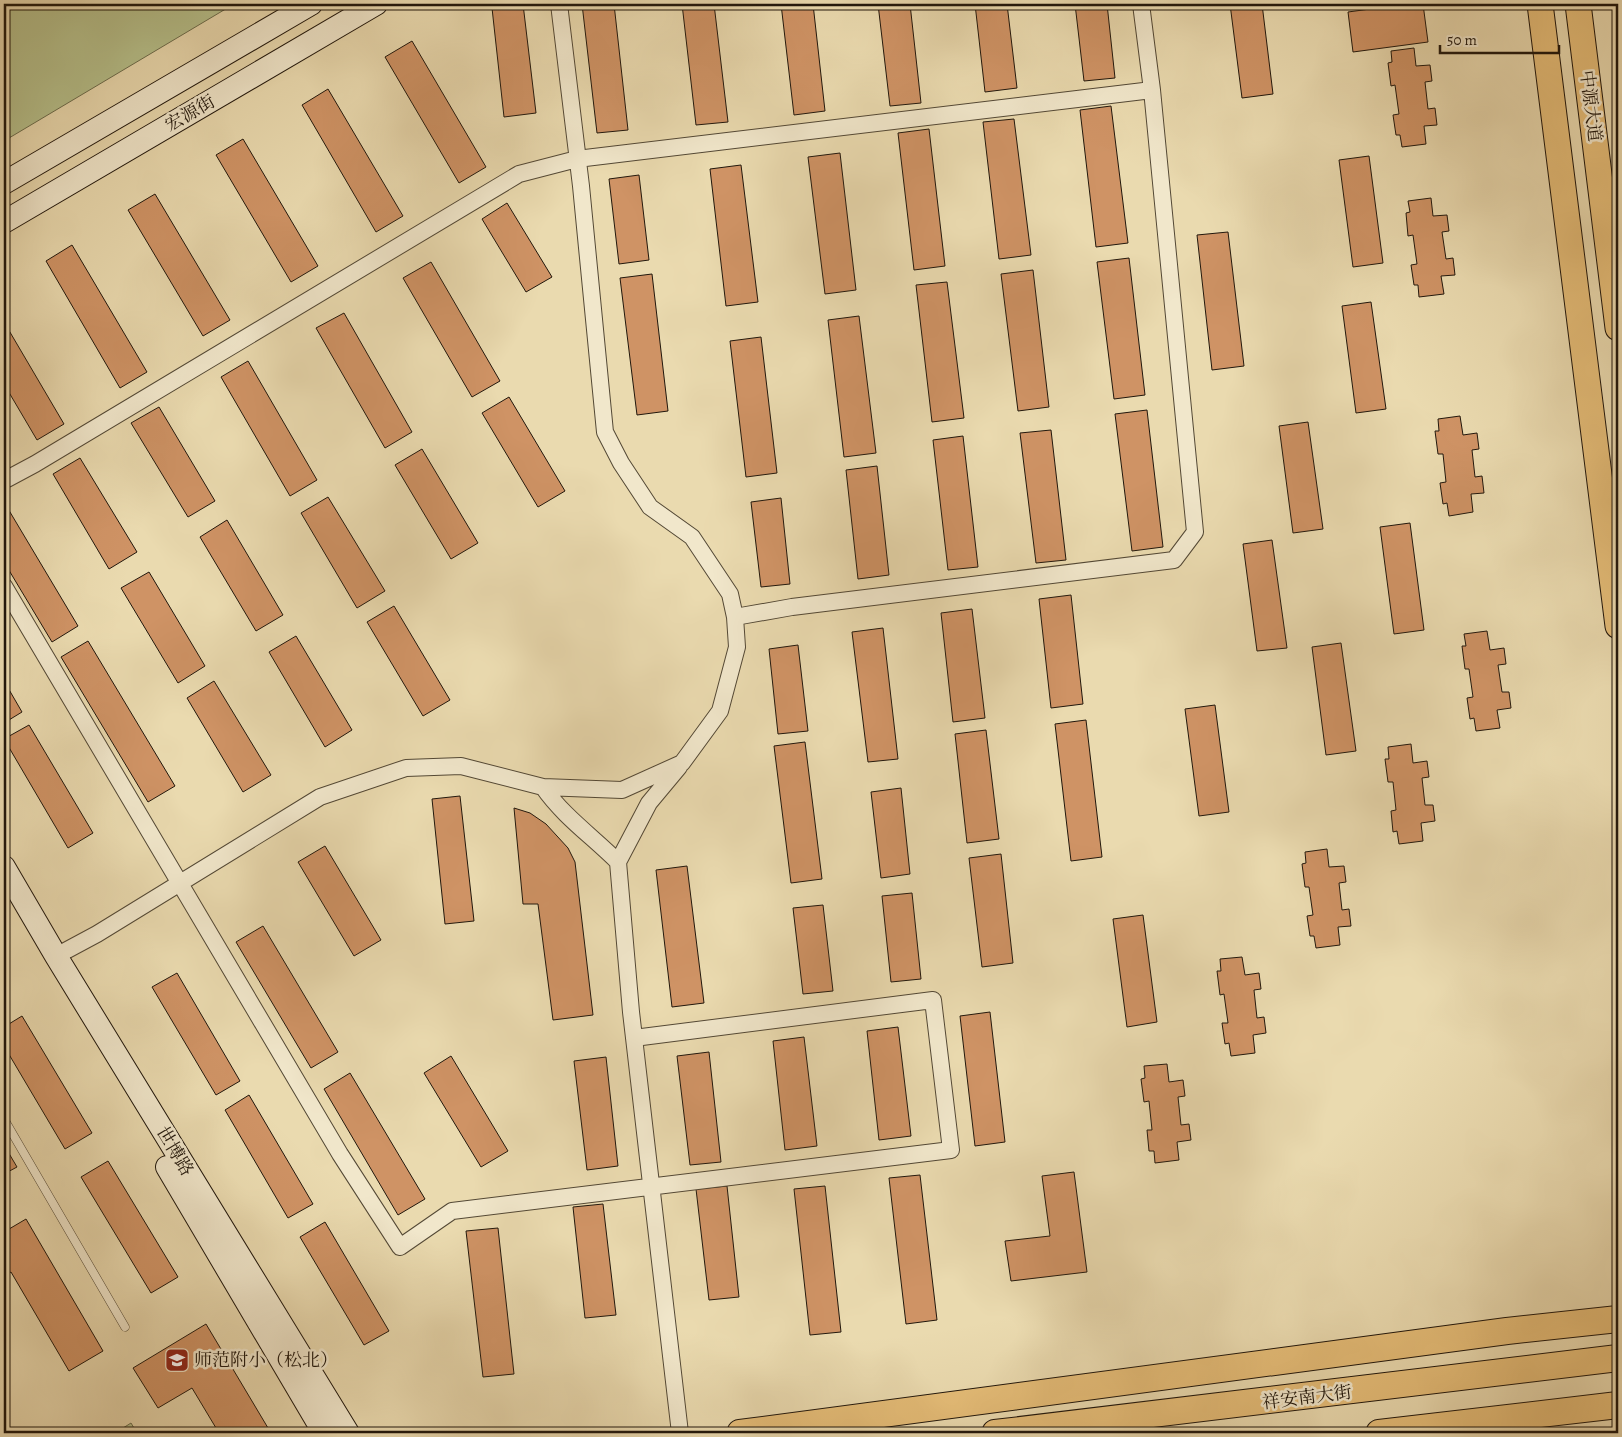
<svg xmlns="http://www.w3.org/2000/svg" width="1622" height="1437" font-family="Alegreya,'Noto Serif SC',serif">
	<style>
		.green { fill: #b6c08b; stroke: #6c6c4c }
		.building { fill: #cf9365; stroke: #21170c }
		.lines { fill: none; stroke-linecap: round; stroke-linejoin: round }
		.service-casing { stroke: #534835; stroke-width: 9 }
		.minor-casing { stroke: #534835; stroke-width: 18 }
		.secondary-casing { stroke: #21170c; stroke-width: 24 }
		.primary-casing { stroke: #21170c; stroke-width: 27 }
		.trunk-casing { stroke: #21170c; stroke-width: 28 }
		.service { stroke: #f1e7cb; stroke-width: 8 }
		.minor { stroke: #f1e7cb; stroke-width: 16 }
		.secondary { stroke: #f1e7cb; stroke-width: 22 }
		.primary { stroke: #e5bd78; stroke-width: 25 }
		.trunk { stroke: #e5bd78; stroke-width: 26 }
		.labels { text-anchor: middle; stroke-width: 5; stroke-linejoin: round; paint-order: stroke }
		.street-label { font-size: 18px; fill: #21170c; stroke: #f1e7cb }
		.poi-label { font-size: 18px; fill: #21170c; stroke: #f1e7cb; text-anchor: start }
	</style>
	<rect width="100%" height="100%" fill="#eadaaf"/>
	<filter id="stains"><feTurbulence type="fractalNoise" baseFrequency=".004" numOctaves="4"/><feColorMatrix values="0 0 0 0 .2 0 0 0 0 .09 0 0 0 0 .02 0 0 0 .5 -.17"/></filter>
	<radialGradient id="worn" r=".72"><stop offset=".6" stop-color="#630" stop-opacity="0"/><stop offset="1" stop-color="#630" stop-opacity=".3"/></radialGradient>
	<path class="green" d="M4,4H234L4,141Z
		M131,1423L137,1433H115Z"/>
	<path class="building" d="M523,4L536,113L504,117L492,8Z
		M582,4H614L628,130L597,133Z
		M682,4H714L728,122L696,125Z
		M781,4H813L825,111L794,115Z
		M878,4H910L921,103L890,106Z
		M975,4H1007L1017,88L985,92Z
		M1075,4H1107L1115,78L1084,81Z
		M1230,4H1262L1273,94L1242,98Z
		M1407,4H1423L1428,42L1353,52L1348,12Z
		M412,41L486,167L459,183L385,57Z
		M1414,48L1416,66L1430,65L1432,81L1425,82L1428,109L1435,108L1437,125L1424,126L1426,144L1402,147L1400,135H1396L1393,115L1399,114L1395,85L1391,86L1388,63L1392,62L1391,51Z
		M328,89L403,216L376,232L302,105Z
		M1111,106L1128,243L1096,247L1080,110Z
		M1014,119L1031,255L999,259L983,122Z
		M929,129L945,266L914,270L898,133Z
		M243,139L318,266L291,282L216,155Z
		M840,153L856,290L825,294L808,157Z
		M1369,156L1383,263L1353,267L1339,160Z
		M741,165L758,302L726,306L710,169Z
		M639,175L649,260L619,264L609,179Z
		M155,194L230,320L203,336L128,210Z
		M1431,198L1433,216L1447,215L1449,231L1442,232L1446,259L1453,258L1455,275L1441,276L1444,294L1419,297L1418,285H1414L1411,265L1417,264L1413,235L1408,236L1406,213L1410,212L1408,201Z
		M507,203L552,277L526,292L482,219Z
		M1228,232L1244,366L1212,370L1197,235Z
		M72,245L147,372L120,388L46,261Z
		M1129,258L1145,395L1114,399L1097,262Z
		M431,262L500,381L472,397L403,278Z
		M1033,270L1049,407L1018,411L1001,274Z
		M652,274L668,411L637,415L620,278Z
		M947,282L964,418L932,422L916,285Z
		M1371,302L1386,409L1356,413L1342,306Z
		M344,313L412,432L385,448L316,328Z
		M859,316L876,453L844,457L828,320Z
		M4,322L64,424L37,440L4,384Z
		M761,337L777,473L746,477L730,341Z
		M248,361L317,480L290,496L221,377Z
		M509,397L565,491L538,507L482,413Z
		M159,407L215,501L188,517L131,423Z
		M1147,410L1163,547L1132,551L1115,414Z
		M1460,416L1463,435L1477,433L1479,449L1472,450L1475,477L1482,476L1484,493L1471,494L1473,512L1449,516L1447,503L1443,504L1440,483L1446,482L1443,454H1438L1435,431H1439L1438,419Z
		M1308,422L1323,529L1293,533L1279,426Z
		M1051,430L1066,560L1036,563L1020,433Z
		M963,436L978,567L948,570L933,440Z
		M422,449L478,543L451,559L395,465Z
		M80,458L137,552L109,569L53,474Z
		M877,466L889,575L858,579L846,470Z
		M328,497L385,591L357,608L301,513Z
		M781,498L790,584L761,587L751,502Z
		M4,502L78,626L52,642L4,562Z
		M227,520L283,615L256,631L200,537Z
		M1410,523L1424,630L1394,634L1380,527Z
		M1272,540L1287,648L1257,651L1243,544Z
		M149,572L205,666L178,683L121,588Z
		M1071,595L1083,704L1051,708L1039,599Z
		M394,606L450,700L423,716L367,622Z
		M972,609L985,718L953,722L941,613Z
		M883,628L898,759L868,762L852,632Z
		M1487,631L1490,650L1504,648L1506,664L1498,665L1502,692H1509L1511,708L1497,710L1500,728L1476,731L1474,718L1470,719L1467,698L1473,697L1469,669H1465L1462,646H1466L1464,634Z
		M296,636L352,730L325,747L269,652Z
		M88,641L175,786L148,802L61,657Z
		M1341,643L1356,751L1326,755L1312,647Z
		M798,645L808,731L778,734L769,649Z
		M4,681L22,712L4,723Z
		M214,681L271,775L243,792L187,698Z
		M1215,705L1229,812L1199,816L1185,709Z
		M1086,720L1102,857L1071,861L1055,724Z
		M29,725L93,833L68,848L4,739Z
		M986,730L999,839L967,843L955,734Z
		M805,742L822,879L791,883L774,746Z
		M1411,744L1413,763L1427,761L1429,777L1422,778L1425,805H1433L1435,821L1421,823L1423,841L1399,844L1397,831L1393,832L1391,811L1396,810L1393,782H1388L1385,759H1389L1388,747Z
		M901,788L910,874L881,878L871,792Z
		M460,796L474,921L445,924L432,799Z
		M514,808L530,813L546,824L568,848L575,862L593,1015L553,1020L538,904H523Z
		M325,846L381,940L354,956L298,862Z
		M1327,849L1329,867L1344,866L1346,882L1339,883L1342,910L1349,909L1351,926L1338,927L1340,945L1316,948L1314,936H1310L1307,916L1313,915L1309,887H1305L1302,864L1306,863L1305,852Z
		M1001,854L1013,963L982,967L969,858Z
		M687,866L704,1003L672,1007L656,870Z
		M912,893L921,979L891,982L882,896Z
		M823,905L833,991L803,994L793,908Z
		M1143,915L1157,1022L1127,1027L1113,919Z
		M263,926L338,1052L311,1068L236,942Z
		M1242,957L1245,975L1259,973L1261,989L1254,990L1257,1018L1264,1017L1266,1033L1253,1035L1255,1053L1231,1056L1229,1043L1225,1044L1222,1023H1228L1224,994L1220,995L1217,971H1221L1220,959Z
		M177,973L240,1081L216,1095L152,987Z
		M990,1012L1005,1142L975,1146L960,1016Z
		M22,1016L92,1133L65,1149L4,1046V1027Z
		M898,1027L911,1136L879,1140L867,1031Z
		M804,1037L817,1146L785,1150L773,1041Z
		M709,1052L721,1162L690,1165L677,1056Z
		M451,1056L508,1151L481,1167L424,1073Z
		M606,1057L618,1166L587,1170L574,1061Z
		M1167,1064L1169,1082L1183,1080L1185,1096L1178,1097L1181,1125L1189,1124L1191,1140L1177,1142L1179,1160L1155,1163L1154,1151H1149L1147,1130H1152L1149,1101L1144,1102L1141,1079L1145,1078L1144,1066Z
		M350,1073L425,1199L398,1215L324,1089Z
		M249,1095L313,1204L288,1218L225,1110Z
		M4,1145L17,1167L4,1174Z
		M108,1161L178,1277L151,1293L81,1177Z
		M1074,1172L1087,1272L1011,1281L1005,1241L1050,1236L1042,1176Z
		M920,1175L937,1320L906,1324L889,1178Z
		M727,1186L739,1297L709,1300L696,1189Z
		M825,1186L841,1332L810,1335L794,1189Z
		M603,1204L616,1315L585,1318L573,1207Z
		M26,1219L103,1351L69,1371L11,1272L4,1276V1232Z
		M325,1222L389,1331L364,1345L300,1237Z
		M498,1228L514,1374L483,1377L466,1231Z
		M206,1324L271,1433H219L192,1388L158,1408L133,1368Z"/>
	<g class="lines">
		<g class="service-casing">
			<path id="service" d="M4,1119L125,1327"/>
		</g>
		<g class="minor-casing">
			<path id="minor" d="M4,475L7,479L35,464L519,174L577,159L1152,90
				M4,586L340,1154L400,1247L452,1211L951,1150L933,1000L634,1038
				M735,617L792,607L1174,560L1195,532L1152,90L1141,4
				M679,767L649,803L618,862L631,1012L680,1433
				M543,787C563,816 593,837 618,862
				M56,956L97,934L320,797L406,768L461,766L543,787L622,790L682,763L720,711L737,647L735,617L730,594L692,537L650,507L621,463L605,432L581,186L559,4"/>
		</g>
		<g class="secondary-casing">
			<path id="secondary" d="M4,183L311,4
				M4,222L376,4
				M4,867L56,956L348,1433
				M167,1167L324,1433"/>
		</g>
		<g class="primary-casing">
			<path id="primary" d="M1540,4L1618,626
				M1578,4L1618,328"/>
		</g>
		<g class="trunk-casing">
			<path id="trunk" d="M740,1433L1507,1331L1618,1319
				M995,1433L1618,1358
				M1379,1433L1618,1405"/>
		</g>
		<use href="#service" class="service"/>
		<use href="#minor" class="minor"/>
		<use href="#secondary" class="secondary"/>
		<use href="#primary" class="primary"/>
		<use href="#trunk" class="trunk"/>
	</g>
	<defs>
		<g id="school-square" transform="scale(1.25)"><rect x="-9" y="-9" width="18" height="18" rx="4" fill="#8f2418" stroke="#f1e7cb"/><path d="M0-5L7-2L0 1L-7-2ZM-4 1L0 2.5L4 1V4Q0 6-4 4Z" fill="#fff"/></g>
	</defs>
	<g fill-rule="evenodd">
		<use href="#school-square" x="177" y="1360"/>
	</g>
	<g class="labels">
		<g class="street-label">
			<text transform="translate(1591 106) rotate(83)" y="6">中源大道</text>
			<text transform="translate(190 113) rotate(-30)" y="6">宏源街</text>
			<text transform="translate(175 1151) rotate(59)" y="6">世博路</text>
			<text transform="translate(1307 1397) rotate(-7)" y="6">祥安南大街</text>
		</g>
		<g class="poi-label">
			<text x="194" y="1366">师范附小（松北）</text>
		</g>
	</g>
	<rect width="1622" height="1437" fill="none" stroke="#eadaaf" stroke-width="20"/>
	<rect x="5" y="5" width="1612" height="1427" fill="none" stroke="#21170c" stroke-width="2.5"/>
	<rect x="10" y="10" width="1602" height="1417" fill="none" stroke="#21170c"/>
	<path d="M1440 45v8h119v-8" fill="none" stroke="#21170c" stroke-width="2.5"/>
	<text x="1447" y="45" font-size="15" fill="#21170c" stroke="#f1e7cb" stroke-width="4" paint-order="stroke">50 m</text>
	<rect width="100%" height="100%" filter="url(#stains)"/>
	<rect width="100%" height="100%" fill="url(#worn)"/>
</svg>
